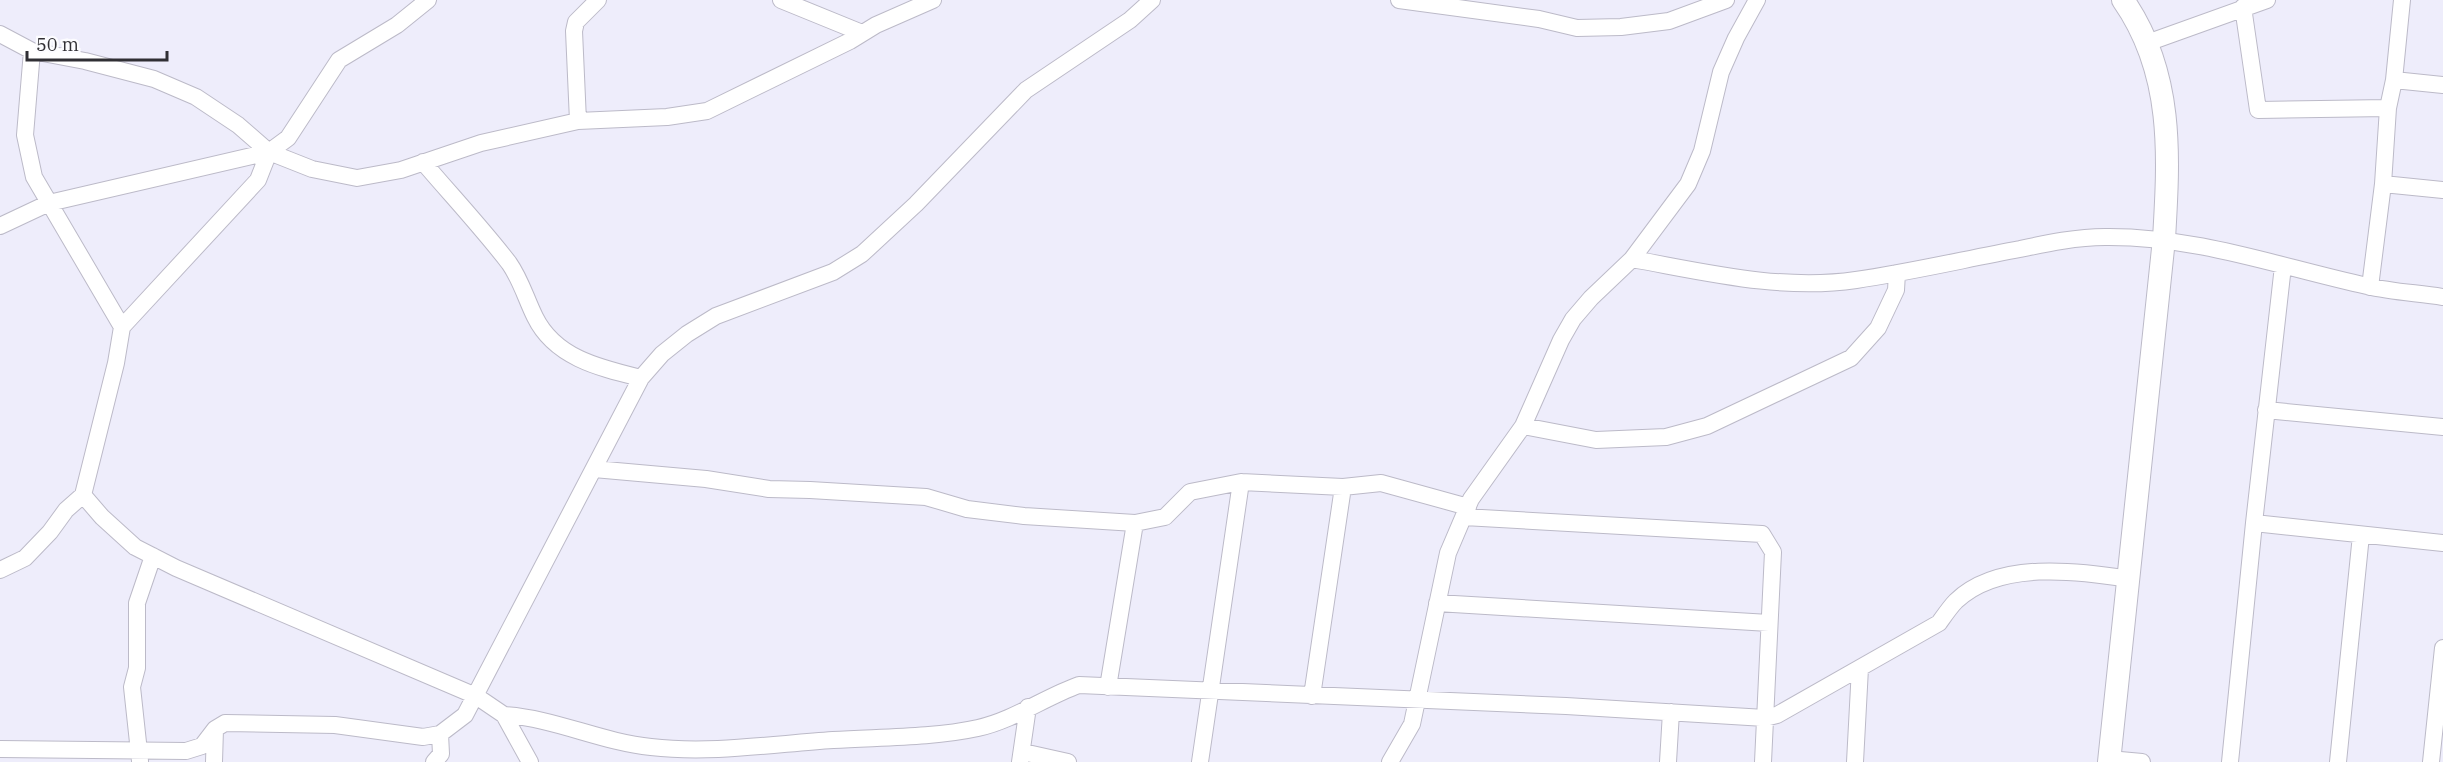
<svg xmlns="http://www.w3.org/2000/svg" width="2443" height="762" font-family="'IBM Plex Serif',serif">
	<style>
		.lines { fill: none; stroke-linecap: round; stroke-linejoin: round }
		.street-casing { stroke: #bcbac8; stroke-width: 18 }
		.secondary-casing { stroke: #bcbac8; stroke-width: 24 }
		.street { stroke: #fff; stroke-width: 16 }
		.secondary { stroke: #fff; stroke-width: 22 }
	</style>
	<rect width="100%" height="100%" fill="#eeedfb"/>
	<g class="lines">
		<g class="street-casing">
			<path id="street" d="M781,0L862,33
				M1399,0L1539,19L1577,28L1621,27L1669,21L1726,0
				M2243,7L2258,110L2388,108
				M0,34L32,51L85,61L154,79L196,97L238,125L269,152L312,169L357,178L401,170L481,143L578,121L667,117L707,111L850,41L876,25L933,0
				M2147,43L2267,0
				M32,51L25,135L34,177L122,327
				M2394,80L2443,85
				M578,121L574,31L576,22L598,0
				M423,162C452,196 482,228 509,263C521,280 526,299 535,317C555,358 600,368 641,378
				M2383,184L2443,190
				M0,226L49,203L269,152L288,138L339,60L397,25L428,0
				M1632,259C1705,272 1781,291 1856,280C1911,272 1966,259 2020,249C2048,243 2077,237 2105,237C2196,236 2280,267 2367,286C2392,292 2418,293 2443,297
				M2370,287L2383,184L2388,108L2394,80L2402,0
				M2266,410L2443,427
				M1523,426L1596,440L1666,437L1707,426L1851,358L1878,328L1896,290L1897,273
				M594,469L706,479L769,489L810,490L926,497L967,509L1024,516L1135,523
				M83,495L102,517L135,547L176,568L476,696L504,715L530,762
				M1464,517L1762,534L1773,552L1763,762
				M2254,523L2443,543
				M0,570L25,558L50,532L66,510L83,495L116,363L122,327L258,180L269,152
				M1437,603L1769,623
				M1108,687L1135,523L1165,517L1190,492L1241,482L1343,487L1381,483L1468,507
				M1312,696L1343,487
				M504,715C554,718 601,742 651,747C710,754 773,744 833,740C880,737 932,738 978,728C1014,720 1045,697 1079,685L1566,706L1765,718L1777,715L1939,623C1944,616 1950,607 1956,601C1999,560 2076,571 2129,579
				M0,749L186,751L202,746L215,729L225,723L335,725L423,737L440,734L465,715L641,378L662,354L687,334L716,316L833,272L862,254L916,204L1026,90L1130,20L1152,0
				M1023,752L1068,762
				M2109,759L2142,762
				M140,761L132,687L137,668V603L153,556
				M214,762L215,729
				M434,762L441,754L440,734
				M1020,762L1028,707
				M1200,762L1241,482
				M1390,762L1412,724L1448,553L1471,499L1523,426L1561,340L1573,319L1591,298L1632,259L1688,184L1702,151L1721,72L1736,38L1757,0
				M1668,762L1671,712
				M1855,762L1860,668
				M2230,762L2254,523L2283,266
				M2338,762L2361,535
				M2431,762L2443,648"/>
		</g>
		<g class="secondary-casing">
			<path id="secondary" d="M2109,762L2164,239C2169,155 2174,73 2123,0"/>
		</g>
		<use href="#street" class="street"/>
		<use href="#secondary" class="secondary"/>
	</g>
	<path d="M27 51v9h140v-9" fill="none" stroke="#302f34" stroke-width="3"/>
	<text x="36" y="51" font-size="18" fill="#302f34" stroke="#fcfcff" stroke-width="4.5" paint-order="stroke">50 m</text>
</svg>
